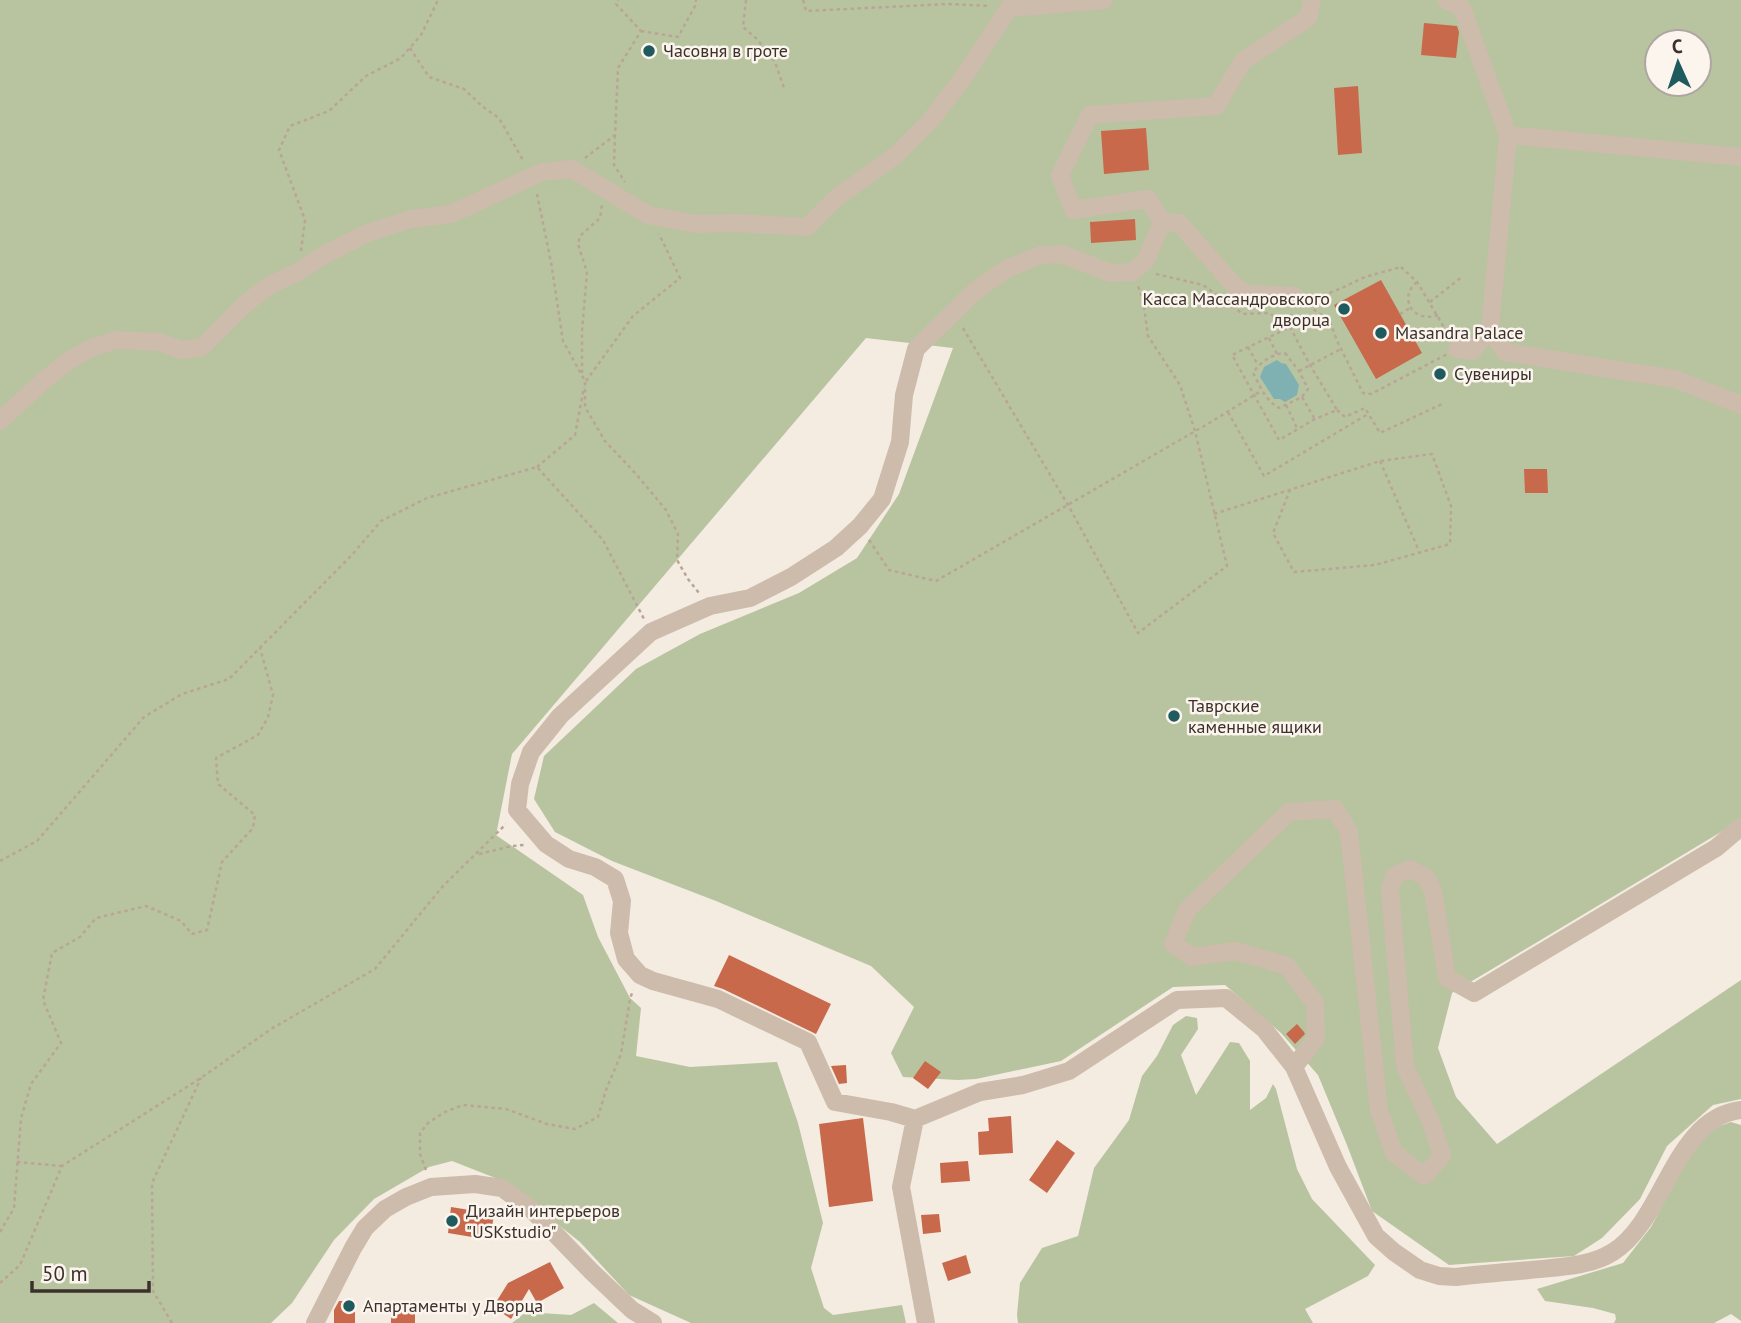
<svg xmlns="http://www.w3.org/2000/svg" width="1741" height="1323" font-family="'PT Sans',sans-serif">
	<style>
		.green { fill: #b8c4a0; fill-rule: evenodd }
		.water { fill: #7fb0b2 }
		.building { fill: #c8694b }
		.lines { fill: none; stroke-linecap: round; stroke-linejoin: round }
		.path { stroke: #b9a596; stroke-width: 2.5; stroke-dasharray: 3.5 3.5; stroke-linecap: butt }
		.minor { stroke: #cdbbac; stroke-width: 18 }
		.poi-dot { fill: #1f5a5e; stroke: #fbf5ee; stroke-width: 2.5 }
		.labels { text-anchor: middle; stroke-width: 5; stroke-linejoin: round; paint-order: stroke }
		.poi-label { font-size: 18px; fill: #3b302b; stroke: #fbf5ee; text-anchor: start }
	</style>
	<rect width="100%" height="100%" fill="#f4ebe1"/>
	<path class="green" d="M0,0H1741V820L1452,993L1438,1048L1456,1097L1497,1144L1741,980V1099L1713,1105L1667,1146L1640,1199L1602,1238L1574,1256L1449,1265L1372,1211L1347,1145L1318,1075L1281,1033L1225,985L1173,987L1061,1061L976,1079L958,1080L903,1077L891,1053L914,1007L871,966L716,901L612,861L555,832L534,799L544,756L636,669L700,634L799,593L857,558L899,494L953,348L866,338L512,754L496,835L583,895L598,937L630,998L641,1008L636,1056L690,1067L777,1062L798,1123L823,1223L811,1268L824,1308L833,1315L902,1305L906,1323H691L629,1295L580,1242L503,1181L452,1161L429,1167L374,1199L334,1240L292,1303L271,1323H0ZM1657,42H1699V84H1657Z
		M1186,1016L1197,1018L1198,1029L1181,1055L1196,1095L1230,1042L1239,1043L1250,1061V1110L1266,1098L1273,1084L1276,1089L1297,1169L1312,1199L1375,1265L1368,1276L1305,1309L1313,1323H1018L1017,1315L1020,1283L1042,1248L1078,1236L1094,1168L1129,1120L1142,1076L1157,1056L1173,1025Z
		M1731,1122L1741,1125V1321L1731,1314L1714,1323H1614L1616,1319L1615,1314L1593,1308L1545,1301L1537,1289L1623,1263L1651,1227L1695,1144L1717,1127Z
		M594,1303L618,1323H512L526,1312L571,1315Z"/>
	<path class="water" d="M1277,360L1281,363L1286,364L1299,385L1297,395L1285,402L1280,399H1274L1260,377L1264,367Z"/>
	<path class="building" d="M1424,23L1457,26L1459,32L1456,58L1421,55Z
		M1358,86L1362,153L1338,155L1334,88Z
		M1146,128L1149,170L1104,174L1101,131Z
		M1135,219L1136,240L1091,243L1090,222Z
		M1381,280L1422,353L1376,379L1334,305Z
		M1524,469H1547L1548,493H1525Z
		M729,955L831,1004L816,1034L723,989L714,986Z
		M1297,1024L1304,1032L1305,1034L1295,1044L1286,1034Z
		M925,1061L941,1072L928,1089L913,1078Z
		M846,1065L847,1083L839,1084L831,1066Z
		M1011,1116L1013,1153L979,1155L978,1132L989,1131L988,1118Z
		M863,1118L873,1201L829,1207L819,1124Z
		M1057,1140L1075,1153L1047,1193L1029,1180Z
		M968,1161L970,1181L941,1183L940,1163Z
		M451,1207L494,1214L490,1240L448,1233Z
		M939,1214L941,1232L923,1234L921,1215Z
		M966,1255L971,1273L948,1281L942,1263Z
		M550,1262L564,1288L537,1303L529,1289L511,1319L493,1307L508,1283Z
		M339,1301H355V1323H334V1310Z
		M391,1302L415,1303V1323H391Z"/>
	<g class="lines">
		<path class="path" d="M746,0L743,27L757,39L775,62L784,88
			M803,0L806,11L948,4L990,6
			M641,31L678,37L695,6L696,0
			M410,48L429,77L464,89L483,107L499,118L524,162
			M615,135L614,165L625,182
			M585,158L615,135L618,68L641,31L616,4L618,0
			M537,194L551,262L563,341L585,381V407L605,441L637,475L666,510L678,534L677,560L688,579L699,593
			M301,251L305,220L279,150L290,126L329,111L366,76L401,58L421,35L438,0
			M1401,267L1417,282L1457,349L1371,394L1363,393L1338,343L1329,320L1294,296L1322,295L1335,291L1365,277Z
			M1156,274L1203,285L1243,314L1269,313L1290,327L1291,314
			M1417,282C1397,298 1414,324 1438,315
			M1430,302L1463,276
			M1400,314L1410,308
			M1290,327L1310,365L1337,410L1315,419L1279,440L1232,355Z
			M963,328L1068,505L1138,633L1227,566L1195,431L1180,385L1148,336L1143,300L1138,286
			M1269,338L1277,354
			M1248,347L1258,365
			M1285,353L1299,371L1308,389L1302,397L1279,408C1265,400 1260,386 1253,373C1260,362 1272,354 1285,353Z
			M1299,371L1341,349
			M582,373V331L587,272L578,244L580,236L600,218L602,205
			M586,381L633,316L680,278L659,234
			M1302,397L1314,418
			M1286,405L1298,430
			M1337,410L1345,417L1365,408L1380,433L1442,404
			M1228,412L1264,476L1368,414
			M1380,461L1419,551
			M537,467L575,435L584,387
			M1214,514L1380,461L1432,454L1451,506L1450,544L1375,565L1294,572L1273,533L1290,490
			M869,540L889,570L936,581L1211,422L1261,391
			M479,854L512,846L524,845
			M0,861L37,841L144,717L182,694L229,679L351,556L381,521L427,498L537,467L603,540L644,619
			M17,1162L62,1166
			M426,1170L420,1154V1133L428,1123L445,1112L463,1105L506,1109L547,1124L575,1129L598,1117L606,1090L621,1054L630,999L633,990
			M0,1232L14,1208L21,1118L31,1084L61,1043L43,1000L52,953L80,937L96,918L146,906L181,921L192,934L207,930L222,862L253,828L255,815L218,784L216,758L258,735L268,717L273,695L260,648
			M0,1283L20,1265L62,1166L201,1078L271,1029L375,969L443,886L506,824
			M172,1323L153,1291L152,1183L201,1078"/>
		<path class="minor" d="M1446,0L1462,8L1508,135
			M1741,157L1508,135L1490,329L1505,352L1675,379L1741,405
			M1162,222L1148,199L1073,210L1060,175L1090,115L1216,106L1243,61L1308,18L1312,0
			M1457,349L1472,351L1490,329
			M0,421L42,382L68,361L91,348L116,340L159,342L182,350L202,347L245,304L270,285L298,272L324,255L367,233L411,219L451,214L542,172L572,169L648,215L696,224L737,223L807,227L836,198L896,155L930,121L963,78L1009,8L1104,0
			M1294,1067L1316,1038L1315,1003L1287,966L1236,951L1192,957L1173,944L1187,910L1289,812L1335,809L1349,832L1379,1110L1394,1153L1424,1176L1442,1156L1431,1122L1405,1066L1390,890L1394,876L1410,869L1426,877L1433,891L1447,978L1474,993L1716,848L1741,827
			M915,1119L891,1112L835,1102L808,1042L718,999L653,981L640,975L626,959L619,933L622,901L615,879L595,867L569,859L546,844L517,810L520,784L531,752L560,716L651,632L710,606L750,598L791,577L836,548L860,526L882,499L900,442L904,395L916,349L975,291L1008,268L1041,255L1061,254L1111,273L1133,272L1146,260L1162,222L1179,223L1234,285L1248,294L1294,296
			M915,1119L980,1092L1023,1085L1069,1071L1177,1000L1226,998L1264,1029L1294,1067L1338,1167L1376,1236L1394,1252L1420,1270L1439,1276L1456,1277C1481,1274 1506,1272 1530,1270C1558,1267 1589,1267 1613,1252C1665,1220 1673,1118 1741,1110
			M915,1119L901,1187L926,1323
			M315,1323L353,1248L365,1228L385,1209L406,1197L431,1187L475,1184L502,1188L532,1210L592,1272L632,1310L653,1323"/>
	</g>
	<g class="poi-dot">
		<circle cx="649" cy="51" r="7"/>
		<circle cx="1344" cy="309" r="7"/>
		<circle cx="1381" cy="333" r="7"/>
		<circle cx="1440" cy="374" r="7"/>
		<circle cx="1174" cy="716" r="7"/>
		<circle cx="452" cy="1221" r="7"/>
		<circle cx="349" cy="1306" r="7"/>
	</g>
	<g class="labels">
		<g class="poi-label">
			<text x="663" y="57">Часовня в гроте</text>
			<text x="1330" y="305" text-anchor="end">Касса Массандровского<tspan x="1330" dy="21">дворца</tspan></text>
			<text x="1395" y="339">Masandra Palace</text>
			<text x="1454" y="380">Сувениры</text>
			<text x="1188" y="712">Таврские<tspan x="1188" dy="21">каменные ящики</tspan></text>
			<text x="466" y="1217">Дизайн интерьеров<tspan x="466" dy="21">"USKstudio"</tspan></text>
			<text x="363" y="1312">Апартаменты у Дворца</text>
		</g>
	</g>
	<g transform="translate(1678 63) rotate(357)"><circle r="33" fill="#fbf5ee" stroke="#aea6a0" stroke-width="2"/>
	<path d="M0-5L12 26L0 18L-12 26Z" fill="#1f5a5e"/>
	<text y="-10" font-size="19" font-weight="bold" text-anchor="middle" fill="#3b302b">С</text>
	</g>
	<path d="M32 1281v10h117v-10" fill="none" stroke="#3b302b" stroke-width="3.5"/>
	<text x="42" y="1281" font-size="21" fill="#3b302b" stroke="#fbf5ee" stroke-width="5" paint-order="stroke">50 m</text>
</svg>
